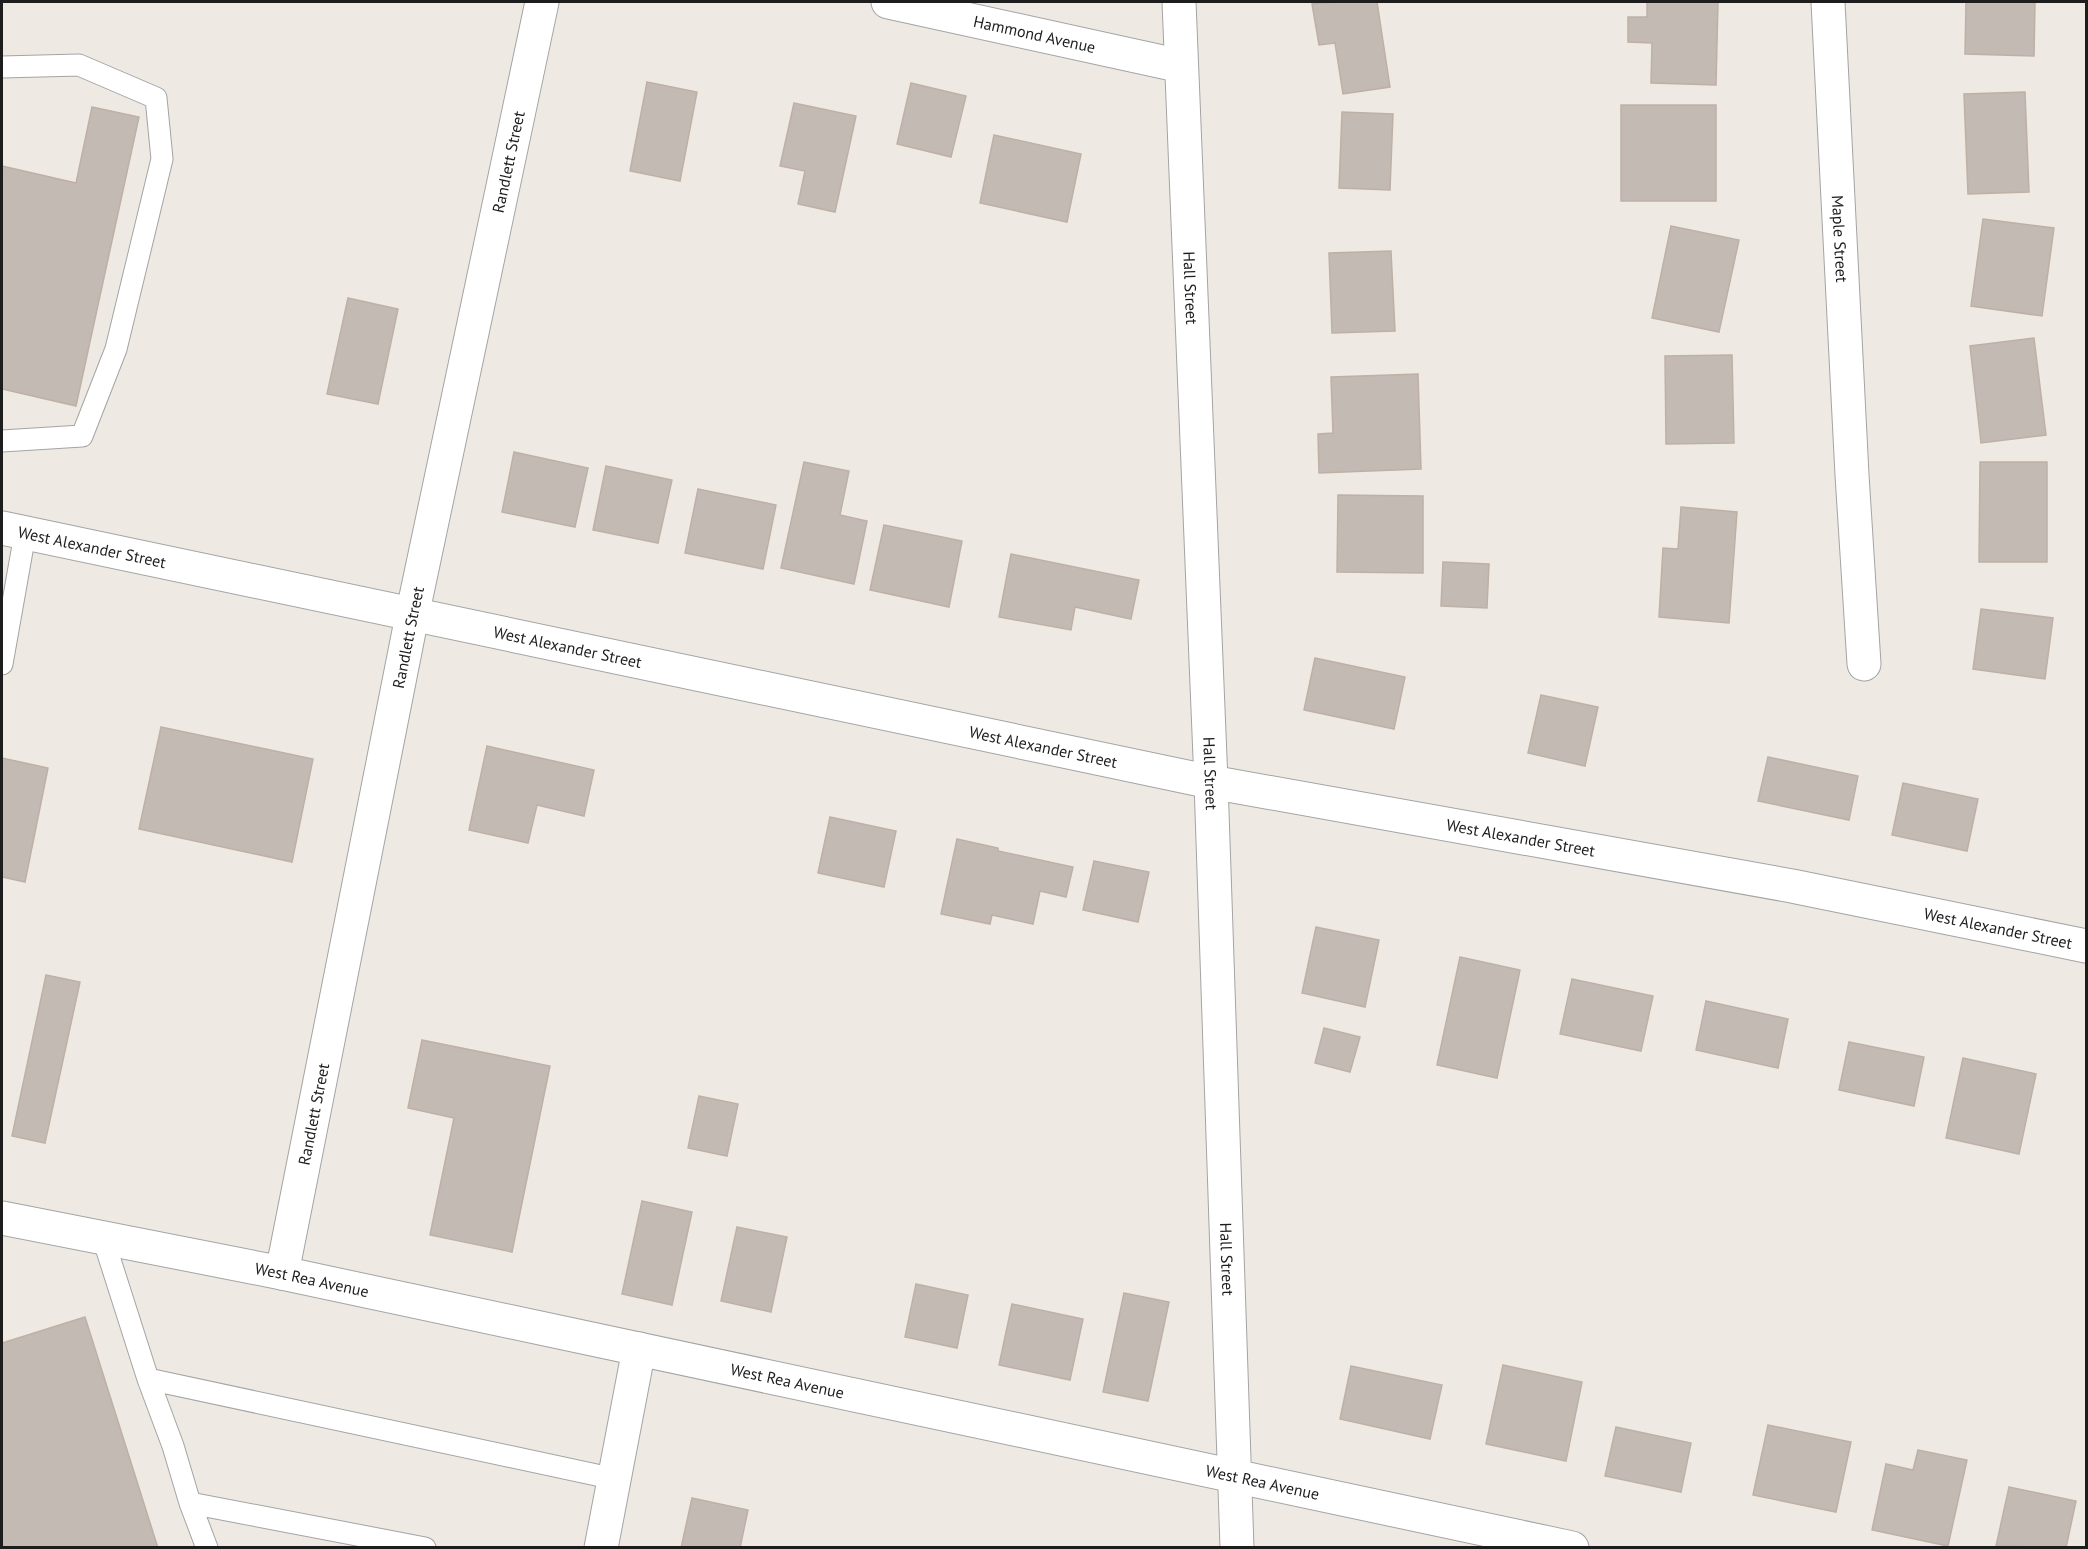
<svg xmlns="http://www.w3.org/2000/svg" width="2088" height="1549" font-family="'PT Sans',sans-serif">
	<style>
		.building { fill: #c2bab3; stroke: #bfb0a6; stroke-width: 1.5 }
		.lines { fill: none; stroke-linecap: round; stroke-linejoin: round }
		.lane-casing { stroke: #a4a4a4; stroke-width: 23 }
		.street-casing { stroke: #a4a4a4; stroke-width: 35 }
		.lane { stroke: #fff; stroke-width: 21 }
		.street { stroke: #fff; stroke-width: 33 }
		.labels { text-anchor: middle; stroke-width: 6; stroke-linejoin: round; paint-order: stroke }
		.street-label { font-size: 16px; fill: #1d1d1d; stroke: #fff }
	</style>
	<rect width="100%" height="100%" fill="#eeeae3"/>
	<path class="building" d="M1332,2H1377L1390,87L1343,94L1335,43L1319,45L1312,4Z
		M1647,2H1718L1716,85L1651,83L1652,43L1628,42V17H1647Z
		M1966,2H2035L2034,56L1965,54Z
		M647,82L697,92L680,181L630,171Z
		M911,83L966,96L951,157L897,144Z
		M2025,92L2029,192L1968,194L1964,94Z
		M794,103L856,116L835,212L798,204L805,171L780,166Z
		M1621,105H1716V201H1621Z
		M92,107L139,117L76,406L2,389V166L76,183Z
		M1342,112L1393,114L1390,190L1339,188Z
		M994,135L1081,154L1067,222L980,203Z
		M1983,219L2054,228L2042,316L1971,306Z
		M1671,226L1739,240L1719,332L1652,318Z
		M1391,251L1395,331L1332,333L1329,253Z
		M348,298L398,309L378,404L327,394Z
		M2034,338L2046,435L1981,443L1970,346Z
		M1732,355L1734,443L1666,444L1665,356Z
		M1418,374L1421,469L1319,473L1318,434L1333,433L1331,377Z
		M514,452L588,468L575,527L502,512Z
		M804,462L849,471L840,515L867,521L854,584L781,568Z
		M1980,462H2047V562H1979Z
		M606,466L672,480L658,543L593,530Z
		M698,489L776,505L763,569L685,553Z
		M1338,495L1423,496V573L1337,572Z
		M1681,507L1737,512L1729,623L1659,617L1663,548L1678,549Z
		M884,525L962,541L949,607L870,590Z
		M1011,554L1139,580L1131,619L1075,607L1071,630L999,617Z
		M1443,562L1489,564L1487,608L1441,606Z
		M1981,609L2053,618L2045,679L1973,669Z
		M1315,658L1405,677L1394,729L1304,710Z
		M1541,695L1598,707L1585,766L1528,753Z
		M161,727L313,759L292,862L139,829Z
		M487,746L594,770L584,816L537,805L528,843L469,830Z
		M1768,757L1858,776L1849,820L1758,801Z
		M2,758L48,768L25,882L2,877Z
		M1903,783L1978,799L1967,851L1892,835Z
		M830,817L896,831L884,887L818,873Z
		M957,839L998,848V851L1073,867L1066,897L1040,891L1033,924L992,915L990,924L941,914Z
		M1094,861L1149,872L1138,922L1083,910Z
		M1316,927L1379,940L1365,1007L1302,993Z
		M1460,957L1520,970L1497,1078L1437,1065Z
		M46,975L80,982L45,1143L12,1136Z
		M1572,979L1653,996L1641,1051L1560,1034Z
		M1706,1001L1788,1019L1778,1068L1696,1050Z
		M1324,1028L1360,1037L1350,1072L1315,1063Z
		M422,1040L550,1066L512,1252L430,1235L454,1118L408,1108Z
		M1849,1042L1924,1057L1914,1106L1839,1090Z
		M1963,1058L2036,1074L2019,1154L1946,1138Z
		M699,1096L738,1104L727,1156L688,1148Z
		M642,1201L692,1212L672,1305L622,1294Z
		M737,1227L787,1237L771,1312L721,1301Z
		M916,1284L968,1295L957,1348L905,1337Z
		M1124,1293L1169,1302L1148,1401L1103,1392Z
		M1012,1304L1083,1319L1070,1380L999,1365Z
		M85,1317L158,1548H2V1343Z
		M1503,1365L1582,1382L1566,1461L1486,1444Z
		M1351,1366L1442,1385L1430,1439L1340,1419Z
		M1768,1425L1851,1442L1836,1512L1753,1495Z
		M1616,1427L1691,1443L1681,1492L1605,1476Z
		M1918,1450L1967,1460L1948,1546L1872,1530L1886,1464L1913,1470Z
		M2009,1487L2076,1501L2066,1548L1996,1546Z
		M692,1498L748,1510L740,1548H681Z"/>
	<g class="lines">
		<g class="lane-casing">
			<path id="lane" d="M2,67L79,65L156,98L162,159L116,349L82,436L2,441
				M2,664L25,534
				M103,1238L148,1379L173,1446L190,1503L207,1548
				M148,1379L615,1479
				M190,1503L425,1548"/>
		</g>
		<g class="street-casing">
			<g id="street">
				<path id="s1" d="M888,2L1181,66"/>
				<path id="s2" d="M1179,2L1211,782L1237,1548"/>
				<path id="s3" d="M1828,2L1852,475L1864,664"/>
				<path id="s4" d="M2,528L1211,782L1792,886L2086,946"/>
				<path id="s5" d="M2,1218L282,1273L1572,1548"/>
				<path id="s6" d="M282,1273L412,616L542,2"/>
				<path d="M601,1548L639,1349"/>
			</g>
		</g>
		<use href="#lane" class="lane"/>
		<use href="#street" class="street"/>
	</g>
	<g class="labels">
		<g class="street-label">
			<text dy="6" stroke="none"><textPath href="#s1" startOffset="150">Hammond Avenue</textPath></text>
			<text dy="6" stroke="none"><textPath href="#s6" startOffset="1134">Randlett Street</textPath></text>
			<text dy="6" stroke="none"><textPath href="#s3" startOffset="237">Maple Street</textPath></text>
			<text dy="6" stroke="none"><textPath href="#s2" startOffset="286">Hall Street</textPath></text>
			<text dy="6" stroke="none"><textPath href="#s4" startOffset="92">West Alexander Street</textPath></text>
			<text dy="6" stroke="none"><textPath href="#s6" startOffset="648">Randlett Street</textPath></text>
			<text dy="6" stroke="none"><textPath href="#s4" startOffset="578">West Alexander Street</textPath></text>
			<text dy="6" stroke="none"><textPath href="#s4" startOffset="1064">West Alexander Street</textPath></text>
			<text dy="6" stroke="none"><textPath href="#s2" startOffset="772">Hall Street</textPath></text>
			<text dy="6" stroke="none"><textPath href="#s4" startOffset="1550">West Alexander Street</textPath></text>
			<text dy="6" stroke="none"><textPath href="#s4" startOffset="2036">West Alexander Street</textPath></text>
			<text dy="6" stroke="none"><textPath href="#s6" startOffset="162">Randlett Street</textPath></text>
			<text dy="6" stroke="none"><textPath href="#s2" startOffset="1258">Hall Street</textPath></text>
			<text dy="6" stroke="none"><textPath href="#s5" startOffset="316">West Rea Avenue</textPath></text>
			<text dy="6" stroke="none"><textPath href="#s5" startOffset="802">West Rea Avenue</textPath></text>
			<text dy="6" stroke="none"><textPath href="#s5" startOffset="1288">West Rea Avenue</textPath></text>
		</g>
	</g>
	<rect width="2088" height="1549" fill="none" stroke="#1d1d1d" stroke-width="6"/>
</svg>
